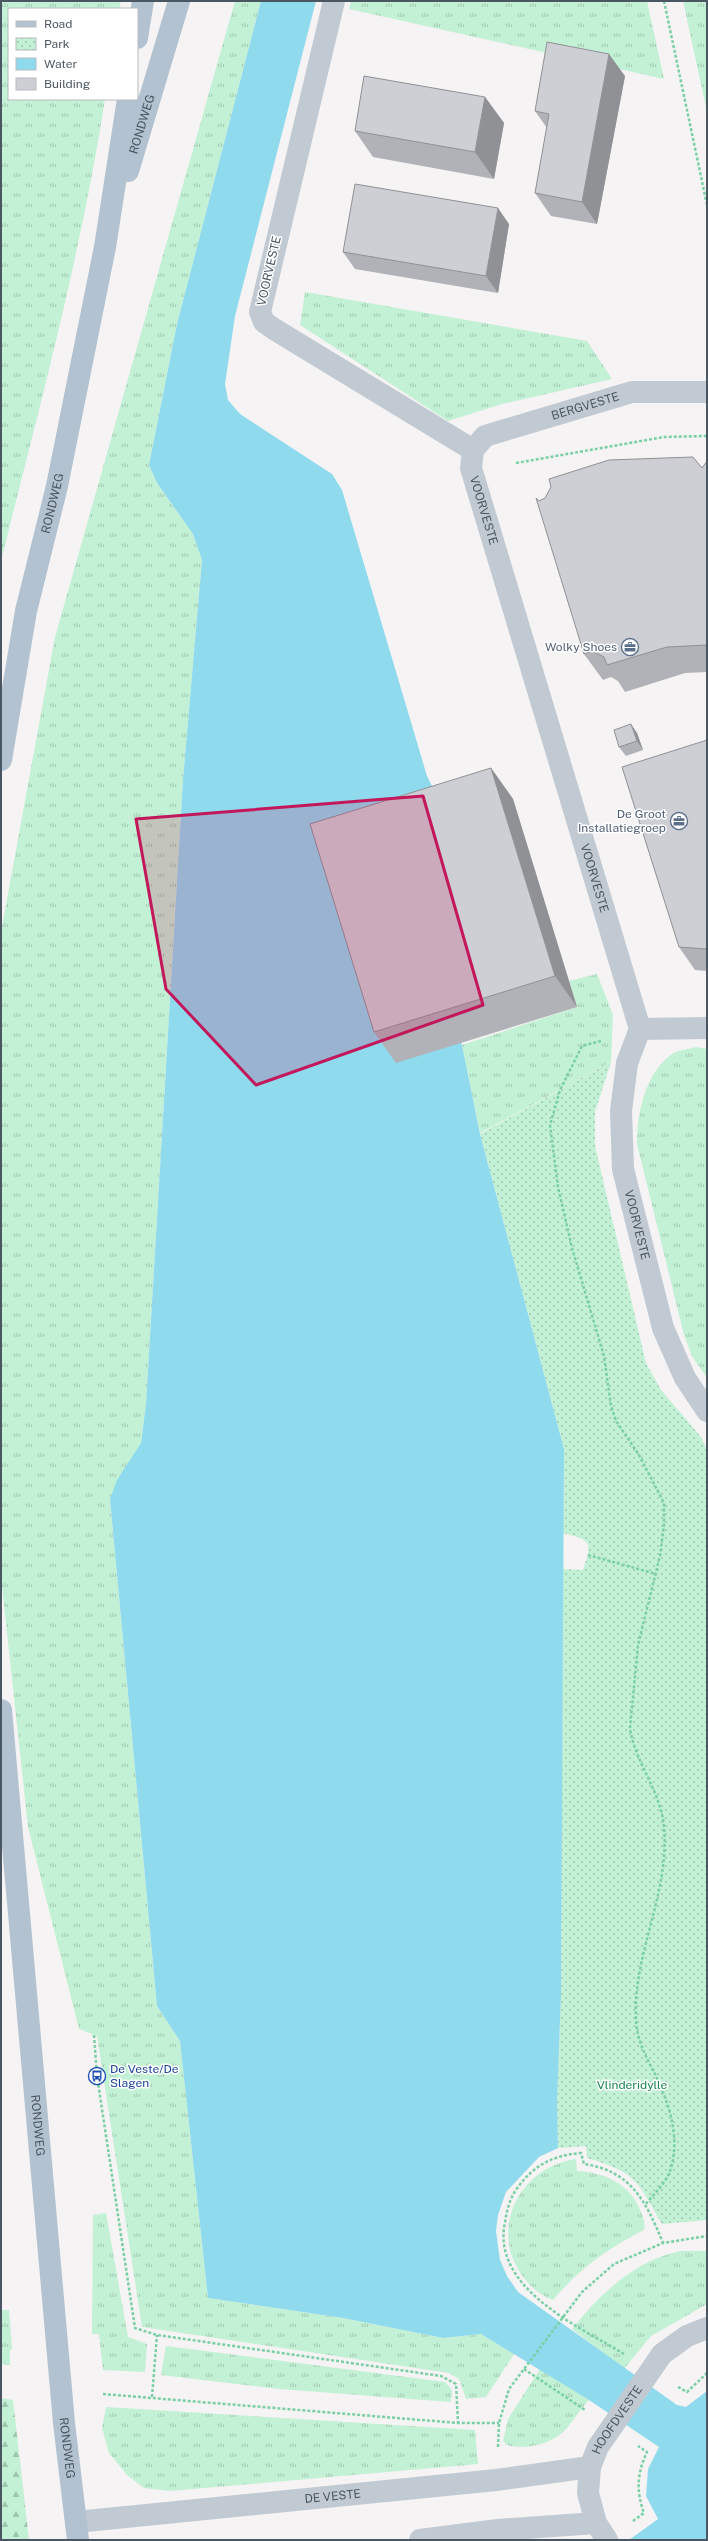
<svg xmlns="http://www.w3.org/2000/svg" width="708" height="2541" font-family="'Public Sans',sans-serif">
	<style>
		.grass { fill: url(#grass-tufts) }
		.forest { fill: url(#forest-firs) }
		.park { fill: url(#park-dots) }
		.water { fill: #90daee }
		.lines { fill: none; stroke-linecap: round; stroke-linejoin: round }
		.path { stroke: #7ad0a6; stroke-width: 2.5; stroke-dasharray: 3 2; stroke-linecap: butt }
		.minor { stroke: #c1cad2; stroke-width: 22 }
		.major { stroke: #b3c2d1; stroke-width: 22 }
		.wall { fill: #b0b2b7 }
		.shaded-wall { fill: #909195 }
		.building { fill: #cdcfd5; stroke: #909195 }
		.marked { fill: #c2185b; fill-opacity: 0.2; stroke: #c2185b; stroke-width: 3; stroke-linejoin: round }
		.labels { text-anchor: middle; stroke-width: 3; stroke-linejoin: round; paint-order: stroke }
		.street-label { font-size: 12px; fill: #4a5661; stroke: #fff }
		.service-label { font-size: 12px; fill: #4e5e75; stroke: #fff; text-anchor: end }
		.transit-label { font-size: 12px; fill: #164399; stroke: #fff; text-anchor: start }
		.park-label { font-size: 12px; fill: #17864f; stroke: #fff }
	</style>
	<defs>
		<pattern id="grass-tufts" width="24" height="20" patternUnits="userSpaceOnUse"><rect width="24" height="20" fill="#c3f1d5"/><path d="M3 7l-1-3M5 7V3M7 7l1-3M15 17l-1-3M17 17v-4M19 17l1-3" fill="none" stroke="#a0c6b0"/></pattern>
		<pattern id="forest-firs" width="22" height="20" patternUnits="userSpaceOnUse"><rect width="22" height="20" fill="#c3f1d5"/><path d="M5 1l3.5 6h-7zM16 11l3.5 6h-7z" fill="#a0c6b0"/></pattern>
		<pattern id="park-dots" width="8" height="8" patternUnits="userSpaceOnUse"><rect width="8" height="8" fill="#c3f1d5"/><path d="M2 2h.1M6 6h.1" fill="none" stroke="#a0c6b0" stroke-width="1.8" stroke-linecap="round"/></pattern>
	</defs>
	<rect width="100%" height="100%" fill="#f5f3f3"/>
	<path class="grass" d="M1,1H121L119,9H9V99H105C81,255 39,408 1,561Z
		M235,1H261L177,324L149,465L157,483L193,534L202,560L183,780L146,1404L141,1443L110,1499L157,2006L180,2041L208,2298L343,2318L443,2338L481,2334L514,2354L486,2397L466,2399L459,2379L449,2373L142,2327L97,2036L79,2029L28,1827L1,1577V932L55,637Z
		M351,1H647L664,79L349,9Z
		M683,1H707V112Z
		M305,292L587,341L612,379L502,404L448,421L300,325Z
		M597,974L613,1015L611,1062L480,1133L462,1045L577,1007L569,981Z
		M696,1047L707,1049V1378L692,1356L684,1335L637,1144C637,1113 645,1073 672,1054C679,1050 689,1049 696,1047Z
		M576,2159L577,2171C604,2172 631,2184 641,2212C643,2218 646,2223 644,2230C608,2248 579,2269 553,2300C539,2295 527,2284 519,2271C490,2223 523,2166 576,2159Z
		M106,2213L128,2337L147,2344L145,2372L103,2370L99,2334H92L93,2215Z
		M681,2251H707V2304L651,2336L624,2369L572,2329C600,2294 635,2260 681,2251Z
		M1,2310H9L12,2348L10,2351V2365L1,2364Z
		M166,2346L445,2382L452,2390L451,2402L279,2389L161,2375Z
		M540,2369L589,2400C581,2408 568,2429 561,2434C546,2445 525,2450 507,2445L503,2441L508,2419Z
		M106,2407L475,2430L478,2464L170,2491L144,2488L127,2475L109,2453L102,2428Z"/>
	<path class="forest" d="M1,2398L13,2400L29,2540H1Z"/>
	<path class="park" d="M611,1062L595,1112V1146L646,1363L661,1390L701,1437L707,1450V2220L662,2224C637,2180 637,2173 587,2158L586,2146L558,2148L557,2102L561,1996L563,1569L583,1570C593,1540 591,1541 563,1533L564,1449L480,1134Z"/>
	<path class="water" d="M261,1H316L235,316L225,384L228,400L240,414L332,474L342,490L427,776L441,804L447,993L462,1045L480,1134L564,1449L561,1996L557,2102L558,2148L539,2157L506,2192L498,2215L496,2231L500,2260L507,2276L518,2292L677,2405L686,2407L707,2391V2540H629L658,2519L646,2496L648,2469L659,2447L589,2400L481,2334L443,2338L343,2318L208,2298L180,2041L157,2006L110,1499L117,1480L141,1443L146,1404L183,780L202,560L193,534L157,483L149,465L177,324Z"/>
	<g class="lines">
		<path class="path" d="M664,1L707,205
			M516,463L664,437L707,436
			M601,1041L582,1046L560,1090L550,1125L558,1187L572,1248L604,1356L611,1406L616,1421L639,1455L664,1503V1525L660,1556L638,1645L630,1728C635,1763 661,1791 664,1827C670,1894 632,1955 636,2021C637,2040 646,2057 655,2074C669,2103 681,2138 670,2171C666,2183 653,2195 645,2205
			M588,1555L656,1574
			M94,2035L97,2076L135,2328L157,2335L441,2376L456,2384L458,2423
			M624,2354C578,2326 491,2288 505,2222C507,2211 509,2200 516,2190C532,2166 553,2155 581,2153L584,2164C632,2171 646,2202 663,2243
			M524,2369L585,2410
			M678,2387L687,2392L707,2373
			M103,2394L458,2423H499
			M152,2397L157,2335
			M498,2447L499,2423L509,2389L582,2292L614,2264L663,2243L707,2236
			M633,2521L644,2513C636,2491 637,2473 647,2452L638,2446"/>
		<g class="minor">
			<path id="s1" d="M334,1L260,312L264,322L274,329L473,450L471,468L640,1029L627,1063L621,1111L623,1169L663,1328L685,1378L707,1411"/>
			<path id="s2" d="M473,450L485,436L632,392H707"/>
			<path d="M640,1029L707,1028"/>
			<path id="s3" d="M76,2522L496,2480L590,2467"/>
			<path d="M420,2540L498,2530L596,2523"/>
			<path id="s4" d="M607,2540L596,2523L588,2493L590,2467L598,2447L662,2354L687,2336L707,2328"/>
		</g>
		<g class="major">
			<path d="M137,38L143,1"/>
			<path id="s5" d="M128,171L179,1"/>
			<path id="s6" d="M1,760L26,611L57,486L105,247L128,99"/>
			<path id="s7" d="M1,1710L64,2423L78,2540"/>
		</g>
	</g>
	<path class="wall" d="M625,76L597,224L551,216L535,193L547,128L535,111Z
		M485,97L504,123L494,179L373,157L355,131Z
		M509,224L498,293L355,269L343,252Z
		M707,461V672L685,673L625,692L618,681L611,677L603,680L584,654L539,501L545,498L702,468Z
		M637,733L643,750L626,756L619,747Z
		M707,740V971L695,970L679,947Z
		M491,768L513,799L577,1007L396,1063L374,1032Z"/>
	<path class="shaded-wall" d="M609,54L625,76L597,224L582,202Z
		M485,97L504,123L494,179L475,152Z
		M498,208L509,224L498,293L486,276Z
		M631,724L637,733L643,750L637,741Z
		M491,768L513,799L577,1007L555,976Z"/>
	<path class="building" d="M547,42L609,54L582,202L535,193L549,114L535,111Z
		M364,76L485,97L475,152L355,131Z
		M355,184L498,208L486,276L343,252Z
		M693,457L702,468L707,461V645L667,647L607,665L604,657L592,651L584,654L536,498L539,501L545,498L551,487L549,479L609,460Z
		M631,724L637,741L619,747L614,730Z
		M707,740V949L679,947L622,767Z
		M491,768L555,976L374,1032L310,824Z"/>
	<path class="marked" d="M423,796L483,1005L256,1085L166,989L136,819Z"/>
	<defs>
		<g id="office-ring" transform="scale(0.9)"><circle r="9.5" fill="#fff" stroke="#5c6f8a" stroke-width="1.5"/><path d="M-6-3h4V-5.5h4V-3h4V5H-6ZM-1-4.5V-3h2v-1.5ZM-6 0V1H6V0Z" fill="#5c6f8a"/></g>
		<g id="bus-ring" transform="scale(0.9)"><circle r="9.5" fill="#fff" stroke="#1a4fb4" stroke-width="1.5"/><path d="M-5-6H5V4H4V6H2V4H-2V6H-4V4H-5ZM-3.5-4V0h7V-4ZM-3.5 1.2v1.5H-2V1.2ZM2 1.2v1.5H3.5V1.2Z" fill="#1a4fb4"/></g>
	</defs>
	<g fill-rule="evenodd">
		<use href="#office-ring" x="630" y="647"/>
		<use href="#office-ring" x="679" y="821"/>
		<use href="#bus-ring" x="97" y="2076"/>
	</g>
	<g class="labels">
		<g class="street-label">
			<text dy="4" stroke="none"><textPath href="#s5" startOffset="49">RONDWEG</textPath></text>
			<text transform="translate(269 271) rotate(-77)" y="4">VOORVESTE</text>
			<text dy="4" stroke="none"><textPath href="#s2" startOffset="123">BERGVESTE</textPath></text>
			<text dy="4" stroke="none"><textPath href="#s6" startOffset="262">RONDWEG</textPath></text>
			<text dy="4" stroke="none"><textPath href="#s1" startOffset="638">VOORVESTE</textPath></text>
			<text dy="4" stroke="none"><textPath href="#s1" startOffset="1022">VOORVESTE</textPath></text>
			<text dy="4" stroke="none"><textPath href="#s1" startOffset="1380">VOORVESTE</textPath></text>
			<text dy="4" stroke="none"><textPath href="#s7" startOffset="417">RONDWEG</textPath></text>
			<text dy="4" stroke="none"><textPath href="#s4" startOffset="132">HOOFDVESTE</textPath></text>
			<text dy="4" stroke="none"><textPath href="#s7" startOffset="741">RONDWEG</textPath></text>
			<text dy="4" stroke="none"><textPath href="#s3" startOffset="258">DE VESTE</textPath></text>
		</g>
		<g class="service-label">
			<text x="617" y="651">Wolky Shoes</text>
			<text x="666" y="818">De Groot<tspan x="666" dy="14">Installatiegroep</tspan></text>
		</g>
		<g class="transit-label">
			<text x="110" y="2073">De Veste/De<tspan x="110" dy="14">Slagen</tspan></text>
		</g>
		<g class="park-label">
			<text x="632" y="2089">Vlinderidylle</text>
		</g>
	</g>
	<rect width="708" height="2541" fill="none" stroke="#4a5661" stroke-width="4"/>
	<rect x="8" y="8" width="130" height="92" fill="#ffffff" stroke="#b7bbc0"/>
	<rect x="16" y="21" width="20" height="6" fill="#b3c2d1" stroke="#b7bbc0"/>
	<text x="44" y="28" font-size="12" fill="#4a5661">Road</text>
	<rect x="16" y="38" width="20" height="12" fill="url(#park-dots)" stroke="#b7bbc0"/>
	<text x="44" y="48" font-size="12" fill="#4a5661">Park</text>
	<rect x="16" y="58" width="20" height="12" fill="#90daee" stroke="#b7bbc0"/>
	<text x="44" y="68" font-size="12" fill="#4a5661">Water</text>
	<rect x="16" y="78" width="20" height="12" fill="#cdcfd5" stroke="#b7bbc0"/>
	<text x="44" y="88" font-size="12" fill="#4a5661">Building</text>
</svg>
